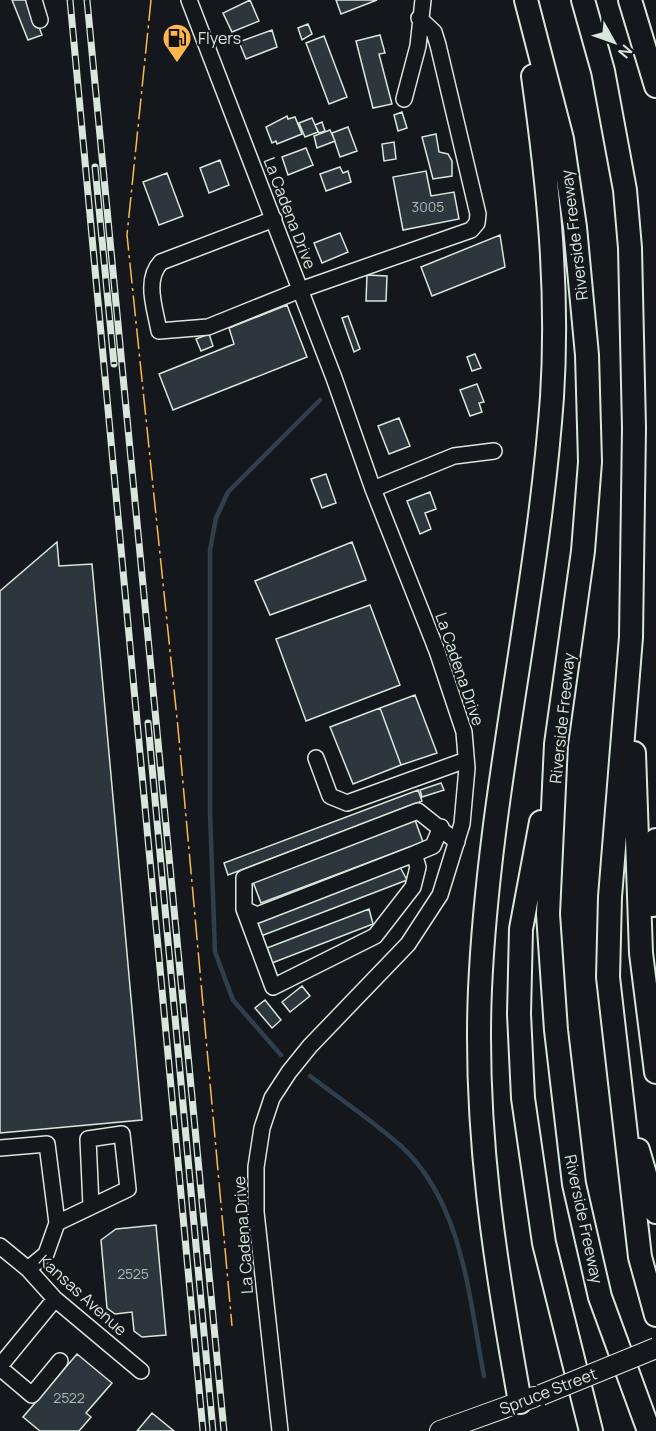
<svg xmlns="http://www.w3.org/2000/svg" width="656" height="1431" font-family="Manrope,sans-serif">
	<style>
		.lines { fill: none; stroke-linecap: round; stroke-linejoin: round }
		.stream { stroke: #2f3f4d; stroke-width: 4.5 }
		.building { fill: #2c363c; stroke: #d8e6dc; stroke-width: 1.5 }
		.minor-casing { stroke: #d8e6dc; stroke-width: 18 }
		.major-casing { stroke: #d8e6dc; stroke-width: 22 }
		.highway-casing { stroke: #d8e6dc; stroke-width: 26 }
		.minor { stroke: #14181c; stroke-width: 15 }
		.major { stroke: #14181c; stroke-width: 20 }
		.highway { stroke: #14181c; stroke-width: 22 }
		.rail-casing { stroke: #d8e6dc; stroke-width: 7 }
		.rail { stroke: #14181c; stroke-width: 4.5; stroke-dasharray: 14; stroke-linecap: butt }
		.major-bridge-casing { stroke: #d8e6dc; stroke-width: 22; stroke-linecap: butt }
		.major-bridge { stroke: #14181c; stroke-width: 20 }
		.power { stroke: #ffb74d; stroke-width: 1.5; stroke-dasharray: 21 4.5 3 4.5; stroke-linecap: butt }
		.labels { text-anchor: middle; stroke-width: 4.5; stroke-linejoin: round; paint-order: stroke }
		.number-label { font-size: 14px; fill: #adbab4 }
		.poi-label { font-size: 16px; fill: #d8e6dc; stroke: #14181c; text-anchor: start }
		.street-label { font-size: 16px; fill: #d8e6dc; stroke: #14181c }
	</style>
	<rect width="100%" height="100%" fill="#14181c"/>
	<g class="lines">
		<path class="stream" d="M281,1055L233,1000L215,952L210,813V550L216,518L228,492L320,400
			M310,1076C340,1099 373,1121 401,1146C463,1203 469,1298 484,1376"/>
	</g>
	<path class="building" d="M12,0H29L42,35L28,40Z
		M250,0L259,21L232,32L223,13Z
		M336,0H377L341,14Z
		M308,24L312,34L302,40L298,28Z
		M272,30L277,47L246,59L239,42Z
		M380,35L385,53L379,54L392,104L373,108L356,41Z
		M324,36L347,97L329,104L306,43Z
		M402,112L407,128L398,131L394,115Z
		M287,116L288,119L295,117L302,134L277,144L276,141L272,143L266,127Z
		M312,118L318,132L305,137L299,123Z
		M322,122L325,131L319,133L315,125Z
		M348,127L357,151L340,157L332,133Z
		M330,130L335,141L317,148L314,136Z
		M436,134L439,152L448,154L452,161V176L433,179L422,137Z
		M394,142L396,159L384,161L382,144Z
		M306,148L313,165L288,175L282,157Z
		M220,160L229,185L209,193L200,168Z
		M340,167L343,173L348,171L351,182L326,191L320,174Z
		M426,171L431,196L454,192L459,219L403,230L393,177Z
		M167,173L183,216L159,225L143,182Z
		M340,233L348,252L322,263L314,243Z
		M500,235L505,267L432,296L421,267Z
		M367,275L387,276L386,301H366Z
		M287,305L307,357L173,410L159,374L234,344L229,328Z
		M348,316L360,349L354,352L342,318Z
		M209,334L213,346L201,351L196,339Z
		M475,354L481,368L472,371L467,357Z
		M477,384L484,402L479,403L482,412L470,416L460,390Z
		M399,418L410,446L389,454L378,426Z
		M326,474L336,503L322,508L311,479Z
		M430,492L436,509L425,513L431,529L420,534L407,501Z
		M57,542L59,566L92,564L142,1120L0,1133V591Z
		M352,542L366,580L270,615L255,581Z
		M370,605L400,685L306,721L276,639Z
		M415,695L437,753L401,765L380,708Z
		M380,708L401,765L353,784L330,727Z
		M441,783L444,790L422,797L420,790Z
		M418,790L422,801L228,875L224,863Z
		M415,820L423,842L261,903L253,882Z
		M400,867L407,880L261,936L256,921Z
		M369,909L373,924L272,963L267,948Z
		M302,986L310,996L290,1012L282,1002Z
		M265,1000L281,1020L272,1028L255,1008Z
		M156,1225L166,1335L142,1337L134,1331L132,1312L115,1314L107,1308L101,1240L116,1229Z
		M77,1354L112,1383L86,1413L91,1417L79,1431H40L23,1417Z
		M152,1413L174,1431H137Z"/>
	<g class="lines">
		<g class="minor-casing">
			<path id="minor" d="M34,0L40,20
				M189,0L334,378L373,489L437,651L464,732L467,768L462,824L440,895L408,944L310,1046L289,1072L272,1098L262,1128L256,1167V1212L280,1431
				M404,99L418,46L423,0
				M274,219L161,262C144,280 155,308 159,331L208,327L300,290L471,230L477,223L478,214L438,45L434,32L419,18
				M373,489L454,456L494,451
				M316,758L330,796L347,803L466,760
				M441,827L433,846L414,854L257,915L244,909V878L418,811L457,842
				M244,909L273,987L375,936L413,887L418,867L414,854
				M0,1148L47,1144L57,1223L46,1254L28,1269
				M57,1223L128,1189L122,1134L88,1139L91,1206
				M0,1246L28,1269L55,1299L141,1371
				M0,1366L55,1299
				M0,1368L32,1395L60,1361"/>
		</g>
		<g class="major-casing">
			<path id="major" d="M440,1431L534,1397"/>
		</g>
		<g class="highway-casing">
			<path id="highway" d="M526,0L562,139L575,227L587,355L590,462L583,551L556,744L548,914L556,1030L574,1184L600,1297L649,1431
				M583,0L603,71L625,190L630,248L634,428L631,637L610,897L608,977L640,1257L656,1315
				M630,0L656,86
				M634,753L641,953L656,1072
				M541,822L521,929L519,1014L523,1098L544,1243L591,1431
				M653,905L656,840
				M638,1150L656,1212
				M520,1402C495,1263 474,1131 480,989C489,790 538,595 552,397C559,288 548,183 533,76"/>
		</g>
		<use href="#minor" class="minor"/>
		<use href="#major" class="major"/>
		<use href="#highway" class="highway"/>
		<g class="rail-casing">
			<path id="rail" d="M70,0L203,1431
				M87,0L224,1431
				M95,167L114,364
				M148,723L213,1431"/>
		</g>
		<use href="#rail" class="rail"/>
		<g class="major-bridge-casing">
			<path id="major-bridge" d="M541,1395L656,1348"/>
		</g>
		<use href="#major-bridge" class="major-bridge"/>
		<path class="power" d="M151,0L127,235L178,728L232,1326"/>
	</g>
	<defs>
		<g id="fuel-pin" transform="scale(1.5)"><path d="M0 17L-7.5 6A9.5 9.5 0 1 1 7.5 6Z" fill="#ffb74d" stroke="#14181c"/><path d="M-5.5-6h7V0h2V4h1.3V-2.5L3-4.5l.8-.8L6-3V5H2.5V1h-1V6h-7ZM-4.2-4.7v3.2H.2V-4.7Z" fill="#111"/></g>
	</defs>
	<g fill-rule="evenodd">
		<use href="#fuel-pin" x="177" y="38"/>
	</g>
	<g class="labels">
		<g class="number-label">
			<text x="428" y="212">3005</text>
			<text x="133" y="1279">2525</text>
			<text x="69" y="1403">2522</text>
		</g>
		<g class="poi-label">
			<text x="198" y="44">Flyers</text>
		</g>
		<g class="street-label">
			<text transform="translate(290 213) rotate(69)" y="6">La Cadena Drive</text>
			<text transform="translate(574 235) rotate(-97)" y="6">Riverside Freeway</text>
			<text transform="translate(460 669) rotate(71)" y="6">La Cadena Drive</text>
			<text transform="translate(562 718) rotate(-84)" y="6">Riverside Freeway</text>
			<text transform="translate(584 1219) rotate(78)" y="6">Riverside Freeway</text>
			<text transform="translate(243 1235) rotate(-94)" y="6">La Cadena Drive</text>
			<text transform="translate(83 1295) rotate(42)" y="6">Kansas Avenue</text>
			<text transform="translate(548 1391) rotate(-21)" y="6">Spruce Street</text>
		</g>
	</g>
	<g transform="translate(614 42) rotate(130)" stroke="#14181c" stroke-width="4.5" paint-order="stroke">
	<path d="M0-4.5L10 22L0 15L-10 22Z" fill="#d8e6dc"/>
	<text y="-9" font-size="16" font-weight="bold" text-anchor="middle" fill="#d8e6dc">N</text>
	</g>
</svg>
